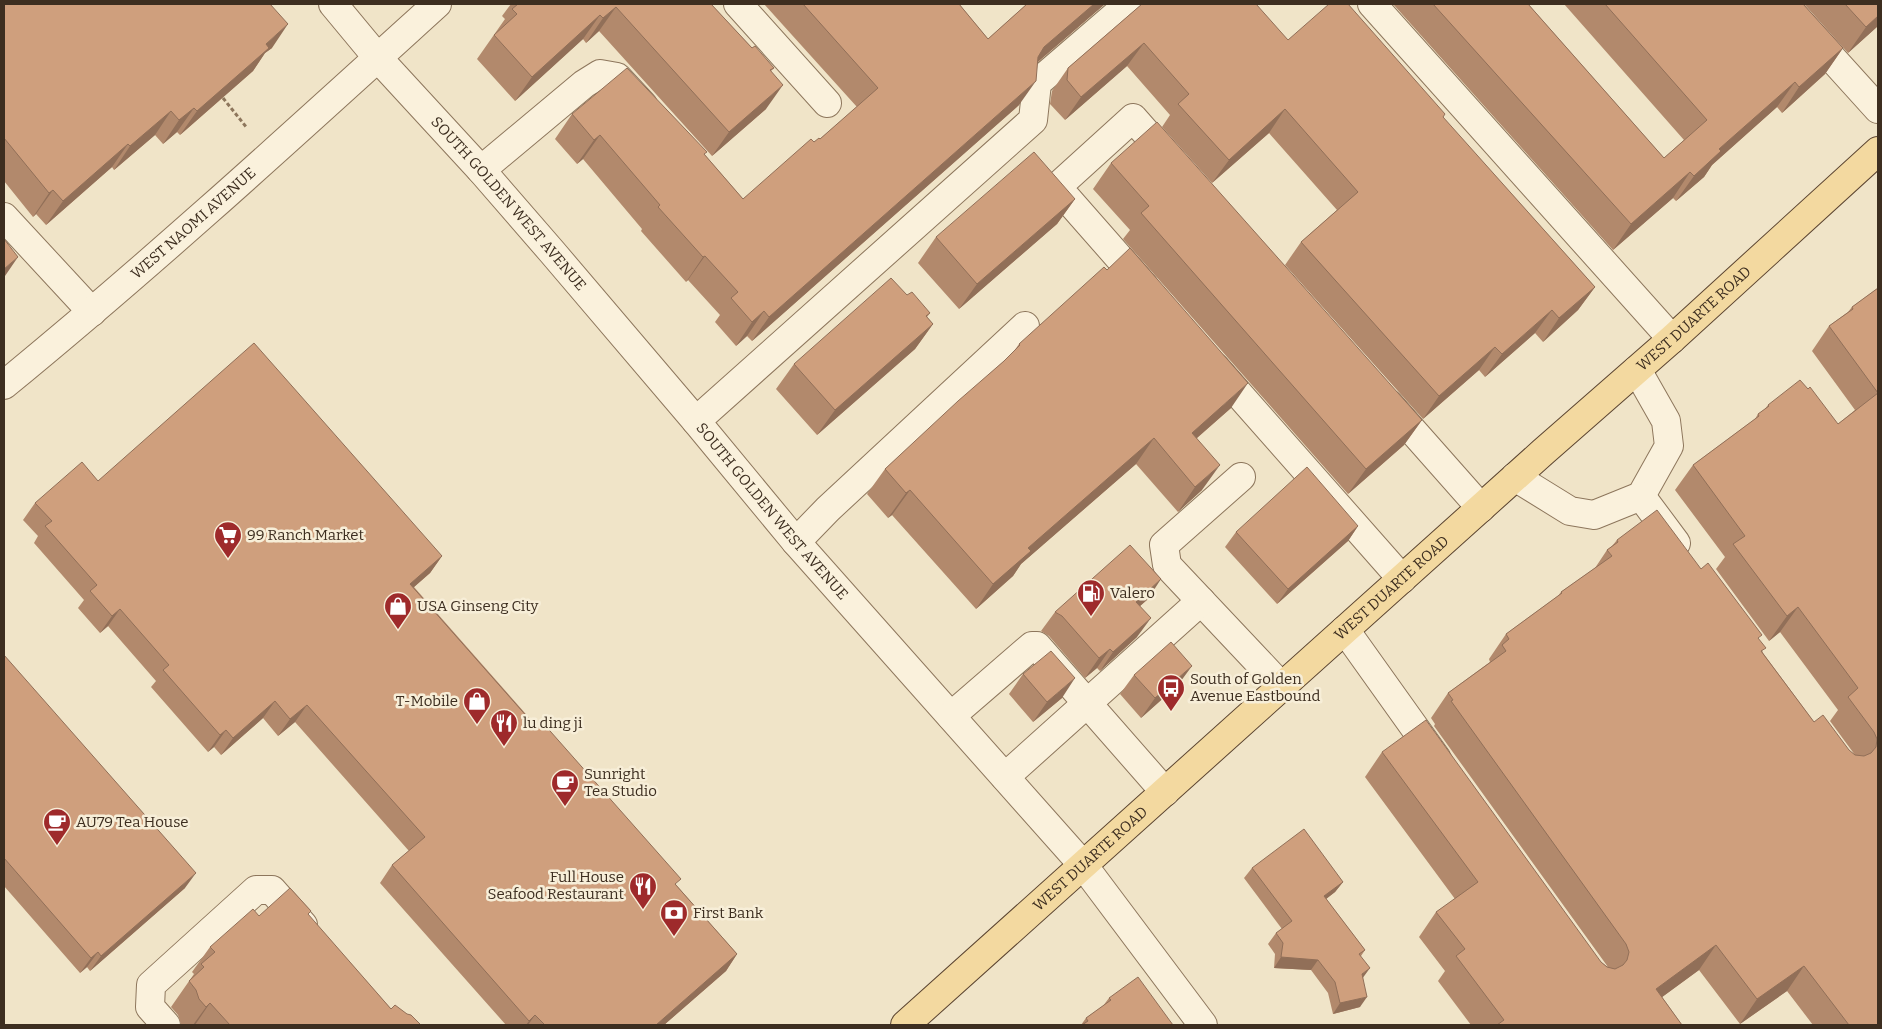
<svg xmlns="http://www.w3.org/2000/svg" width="1882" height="1029" font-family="Bitter,serif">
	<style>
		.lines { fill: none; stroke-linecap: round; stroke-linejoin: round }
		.minor-casing { stroke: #8d765c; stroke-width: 30 }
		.major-casing { stroke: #5b4430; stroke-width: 30 }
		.path { stroke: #8d765c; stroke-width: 3; stroke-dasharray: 4 2.5; stroke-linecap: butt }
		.minor { stroke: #faf1dc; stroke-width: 28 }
		.major { stroke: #f3d9a0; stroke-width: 28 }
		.wall { fill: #b2896c }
		.shaded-wall { fill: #916f58 }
		.building { fill: #cf9f7d; stroke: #916f58 }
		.labels { text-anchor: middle; stroke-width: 5; stroke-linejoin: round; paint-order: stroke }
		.street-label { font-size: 15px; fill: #3d2e20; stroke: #f7eed8 }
		.poi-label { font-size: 15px; fill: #3d2e20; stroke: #f7eed8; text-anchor: start }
	</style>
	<rect width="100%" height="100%" fill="#f0e4c8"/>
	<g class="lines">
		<g class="minor-casing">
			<g id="minor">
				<path id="s1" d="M333,4L377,57L481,170L553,253L696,421L796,542L1083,865L1203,1025"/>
				<path d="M738,4L827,103"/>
				<path d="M1372,4L1672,339"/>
				<path d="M1783,4L1878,109"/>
				<path d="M481,170L584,84L600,74L617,77L643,105"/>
				<path d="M4,217L92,312"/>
				<path d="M1144,286L1057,187L1133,118L1170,160"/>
				<path d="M1215,367L1402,579"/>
				<path id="s2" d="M4,385C153,263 295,133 437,4"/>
				<path d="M1389,404L1481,508"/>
				<path d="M696,421L1033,120L1037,83L1129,4"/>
				<path d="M1241,477L1164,545L1167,565L1282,687"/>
				<path d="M1515,477L1570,511L1594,515L1641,496L1669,446L1666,421L1637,370"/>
				<path d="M1641,496L1676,543"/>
				<path d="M796,542L828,509L1025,326"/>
				<path d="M1345,630L1437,759"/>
				<path d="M951,716L1032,646H1037L1165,792"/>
				<path d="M1005,777L1201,601"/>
				<path d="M166,1025L150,1007L151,985L256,890H272L303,925"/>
			</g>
		</g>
		<g class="major-casing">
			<g id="major">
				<path id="s3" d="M905,1025L1543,452L1672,339L1878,151"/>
			</g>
		</g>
		<path class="path" d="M223,98L247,128"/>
		<use href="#minor" class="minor"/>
		<use href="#major" class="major"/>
	</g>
	<path class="wall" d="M4,4L272,48L265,53L253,71L180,135L177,132L163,144L155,135L114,170L112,167L46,225L36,214L33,217L4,181Z
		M511,4H711L752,48L774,68L771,71L766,109L712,156L599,31L586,43L583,39L515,101L477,59L505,19L502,16Z
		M764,4H959L988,39L1027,4H1105L1038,62L1019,105L752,341L747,336L736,346L715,322L720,315L688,280L686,282L641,231L642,229L583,159L577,164L555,139L572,114L705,155L743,199L814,142L820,139L857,107Z
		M1142,4L1288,40L1443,118L1595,287L1578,310L1543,342L1535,333L1485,377L1479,370L1423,419L1285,265L1301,242L1337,210L1269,133L1212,183L1162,127L1170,115L1127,66L1065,120L1050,104L1052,91L1068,68Z
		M1393,4H1528L1664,158L1684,140L1564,4H1803L1843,48L1825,74L1782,113L1777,107L1712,165L1704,177L1676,201L1673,198L1613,250Z
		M1804,4H1878V26L1848,53Z
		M1111,163L1422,420L1404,445L1348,494L1123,239L1130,230L1093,189Z
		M1075,199L1057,224L959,309L918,263L936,237Z
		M1878,288V1025H1813L1787,991L1740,1024L1699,970L1662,997L1682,1025H1471L1438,981L1445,971L1419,937L1436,912L1455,899L1365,777L1382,752L1601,962L1608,967L1434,726L1435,724L1431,718L1448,693L1490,662L1489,659L1506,634L1558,596L1561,592L1595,568L1607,550L1612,546L1617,540L1701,569L1759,640L1763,653L1814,722L1855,755L1830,721L1838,710L1780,632L1769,641L1716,569L1725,557L1675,490L1693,465L1755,419L1758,414L1764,410L1768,405L1838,424L1855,410L1812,351L1829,326L1848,312L1852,307Z
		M907,295L930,313L927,317L933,324L915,349L817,435L776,389L794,364Z
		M1019,344L1231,408L1197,438L1202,490L1178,512L1136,464L1021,564L1013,576L976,609L892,515L888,518L867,494L885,469L1004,361L1014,351Z
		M98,481L442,556L430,573L414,587L737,954L726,971L664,1025H506L380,883L392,865L409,851L295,722L278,736L263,718L221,755L214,747L208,752L151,687L156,681L108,626L100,633L78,608L84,600L34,543L38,536L23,520L35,503Z
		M1358,526L1348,541L1277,604L1225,547L1236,532Z
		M1148,599L1140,606L1137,637L1100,671L1097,668L1085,678L1049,636L1041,631L1055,612Z
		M4,655L185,888L90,971L87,967L80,973L4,886Z
		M1023,674L1062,698L1033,722L1009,694Z
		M1134,675L1178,685L1141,718L1120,694Z
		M1252,868L1343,882L1335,892L1326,899L1365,950L1361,956L1363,978L1360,1007L1333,1014L1328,993L1311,970L1274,968L1275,954L1268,944L1276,933L1282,929L1244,878Z
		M308,915L391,1009L421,1025H181L178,1015L171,1007L194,974L192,972L210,947L259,916Z
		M1109,998L1173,1025H1081L1086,1018L1103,1006Z"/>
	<path class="shaded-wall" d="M1094,4H1105L1027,71L1044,47Z
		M616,7L599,31L586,43L603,18Z
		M600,15L583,39L515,101L532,77Z
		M1878,16V26L1848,53L1866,27Z
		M288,24L272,48L265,53L253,71L180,135L197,111L266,44Z
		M1144,43L1127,66L1065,120L1081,97Z
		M1843,48L1825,74L1782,113L1799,87Z
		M1036,81L1019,105L752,341L769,317Z
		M1795,82L1777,107L1712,165L1704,177L1676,201L1694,176L1719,149Z
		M783,85L766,109L712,156L729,132Z
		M194,108L177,132L163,144L179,120Z
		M1285,109L1269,133L1212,183L1229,160Z
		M171,111L155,135L114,170L130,146Z
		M600,135L583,159L577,164L594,140Z
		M128,144L112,167L46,225L63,201Z
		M1690,172L1673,198L1613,250L1631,224Z
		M53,190L36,214L33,217L49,193Z
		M1075,199L1057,224L959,309L977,284Z
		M705,256L688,280L686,282L703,257Z
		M18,257L5,276L4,277V269Z
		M1595,287L1578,310L1543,342L1559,318Z
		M1552,310L1535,333L1485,377L1502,354Z
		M764,311L747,336L736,346L752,322Z
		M933,324L915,349L817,435L835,410Z
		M1495,347L1479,370L1423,419L1439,396Z
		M1248,383L1231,408L1174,458L1192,433Z
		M1422,420L1404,445L1348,494L1366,469Z
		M1154,438L1136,464L1021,564L1013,576L976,609L993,584L1028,548Z
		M1220,465L1202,490L1178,512L1195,487Z
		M910,490L892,515L888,518L906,493Z
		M1358,526L1348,541L1277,604L1288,589Z
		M442,556L430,573L398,601L410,584Z
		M1161,579L1148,599L1123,621L1136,602Z
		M1798,607L1780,632L1769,641L1787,616Z
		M120,609L108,626L100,633L112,616Z
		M1151,618L1137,637L1100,671L1113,652Z
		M1110,649L1097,668L1085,678L1099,658Z
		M1192,666L1178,685L1141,718L1155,698Z
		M1075,678L1062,698L1033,722L1047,702Z
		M275,701L263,718L221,755L233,738Z
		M307,705L295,722L278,736L290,719Z
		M226,730L214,747L208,752L220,735Z
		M196,873L185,888L90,971L101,956Z
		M1343,882L1335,892L1317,906L1324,896Z
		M1716,945L1699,970L1639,1014L1656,989Z
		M98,952L87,967L80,973L91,958Z
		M737,954L726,971L664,1025H656Z
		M1281,957L1318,960L1311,970L1274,968Z
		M1804,966L1787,991L1740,1024L1757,999Z
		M1370,968L1362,979V974Z
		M1367,997L1360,1007L1333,1014L1340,1003Z
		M210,1003L195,1025H193L206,1007Z
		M535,1015L528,1025H526L529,1021Z"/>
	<path class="building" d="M4,4H270L288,24L266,44L269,48L197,111L194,108L179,120L171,111L130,146L128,144L63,201L53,190L49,193L4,138Z
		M518,4H711L752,48L755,46L774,68L770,70L783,85L729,132L616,7L603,18L600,15L532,77L494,35L517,14L512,9Z
		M803,4H959L988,39L1027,4H1094L1044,47L1038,57L1036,81L769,317L764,311L752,322L731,298L738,292L705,256L703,257L658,207L660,205L600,135L594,140L572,114L627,68L707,152L704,154L743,199L811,139L814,142L819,138L820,139L878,88Z
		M1142,4H1256L1288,40L1329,4H1348L1445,114L1443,117L1595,287L1559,318L1552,310L1502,354L1495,347L1439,396L1301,242L1358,192L1285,109L1229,160L1178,104L1189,94L1144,43L1081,97L1067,80L1068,68Z
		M1433,4H1528L1664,158L1707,120L1605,4H1803L1843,48L1799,87L1795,82L1719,149L1721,151L1694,176L1690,172L1631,224Z
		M1845,4H1878V16L1866,27Z
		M1157,122L1422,420L1366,469L1141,213L1149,206L1111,163Z
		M1034,152L1075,199L977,284L936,237Z
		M4,239L18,257L4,269Z
		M1130,248L1248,383L1192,433L1220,465L1195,487L1154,438L1028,548L1031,551L993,584L910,490L906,493L885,469L958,401L1004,361L1020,345L1019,344L1104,267L1107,270Z
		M891,278L907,295L912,292L930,313L926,316L933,324L835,410L794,364Z
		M1878,288V1025H1849L1804,966L1757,999L1716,945L1656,989L1682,1025H1497L1504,1020L1456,956L1465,949L1436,912L1478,882L1382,752L1426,720L1601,962L1607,967L1615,969L1623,965L1627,960L1629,952L1626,944L1451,701L1453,700L1448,693L1506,651L1502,645L1509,639L1506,634L1562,593L1561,592L1612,556L1607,550L1618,542L1617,540L1657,510L1701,569L1708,563L1762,635L1758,638L1766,648L1761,651L1814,722L1823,715L1849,750L1855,755L1864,756L1871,753L1876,747L1877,739L1874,732L1848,697L1858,688L1798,607L1787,616L1733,544L1745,536L1693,465L1759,416L1758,414L1769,406L1768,405L1800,380L1808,389L1810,387L1838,424L1878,393L1829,326L1853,309L1852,307Z
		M254,343L442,556L410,584L537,728L543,723L681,879L675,884L737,954L656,1025H545L535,1015L529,1021L392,865L425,837L307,705L290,719L275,701L233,738L226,730L220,735L163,670L169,665L120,609L112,616L90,591L97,585L45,526L52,521L35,503L82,462L98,481Z
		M1307,467L1358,526L1288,589L1236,532Z
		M1130,545L1161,579L1136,602L1151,618L1113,652L1110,649L1099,658L1062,616L1055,612Z
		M1171,642L1192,666L1155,698L1134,675Z
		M1051,651L1075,678L1047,702L1023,674Z
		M4,655L196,873L101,956L98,952L91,958L4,858Z
		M1304,829L1343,882L1324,896L1365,950L1359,954L1370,968L1362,974L1367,997L1340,1003L1335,982L1318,960L1281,957L1283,943L1276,933L1292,921L1252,868Z
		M290,888L311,911L308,914L391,1009L395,1005L407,1014L411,1015L421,1025H230L210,1003L206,1007L199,999L196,990L189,981L204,967L201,964L215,952L210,947L253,909L259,916Z
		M1138,977L1173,1025H1082L1088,1021L1086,1018L1111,1000L1109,998Z"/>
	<defs>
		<g id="supermarket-pin" transform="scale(1.4375)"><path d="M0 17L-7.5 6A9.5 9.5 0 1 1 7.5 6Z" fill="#9e2a2b" stroke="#f7eed8"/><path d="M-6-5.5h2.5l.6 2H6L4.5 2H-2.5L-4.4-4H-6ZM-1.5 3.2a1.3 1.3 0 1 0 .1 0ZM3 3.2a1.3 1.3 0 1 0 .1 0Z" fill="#fff"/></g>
		<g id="fuel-pin" transform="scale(1.4375)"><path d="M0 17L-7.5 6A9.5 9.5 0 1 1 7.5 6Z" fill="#9e2a2b" stroke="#f7eed8"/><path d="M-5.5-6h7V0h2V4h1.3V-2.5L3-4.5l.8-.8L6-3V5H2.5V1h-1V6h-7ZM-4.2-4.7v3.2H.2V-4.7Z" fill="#fff"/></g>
		<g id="shop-pin" transform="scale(1.4375)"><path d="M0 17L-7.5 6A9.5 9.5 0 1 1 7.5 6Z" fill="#9e2a2b" stroke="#f7eed8"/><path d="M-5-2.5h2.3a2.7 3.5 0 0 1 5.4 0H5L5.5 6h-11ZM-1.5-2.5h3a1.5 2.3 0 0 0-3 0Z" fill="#fff"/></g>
		<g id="bus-pin" transform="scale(1.4375)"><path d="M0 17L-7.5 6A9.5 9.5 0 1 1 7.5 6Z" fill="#9e2a2b" stroke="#f7eed8"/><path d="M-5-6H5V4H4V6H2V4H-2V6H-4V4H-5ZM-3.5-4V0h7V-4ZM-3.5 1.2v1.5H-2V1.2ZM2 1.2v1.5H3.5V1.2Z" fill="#fff"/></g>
		<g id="restaurant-pin" transform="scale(1.4375)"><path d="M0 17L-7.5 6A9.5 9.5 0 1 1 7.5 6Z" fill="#9e2a2b" stroke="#f7eed8"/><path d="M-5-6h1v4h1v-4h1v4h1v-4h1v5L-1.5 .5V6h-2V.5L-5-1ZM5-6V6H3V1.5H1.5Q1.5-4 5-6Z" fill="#fff"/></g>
		<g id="cafe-pin" transform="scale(1.4375)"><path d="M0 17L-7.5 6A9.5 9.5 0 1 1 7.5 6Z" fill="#9e2a2b" stroke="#f7eed8"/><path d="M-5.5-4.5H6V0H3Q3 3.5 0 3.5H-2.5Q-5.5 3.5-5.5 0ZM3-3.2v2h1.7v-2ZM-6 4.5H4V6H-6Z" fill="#fff"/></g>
		<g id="bank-pin" transform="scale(1.4375)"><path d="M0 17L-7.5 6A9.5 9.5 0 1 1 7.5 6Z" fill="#9e2a2b" stroke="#f7eed8"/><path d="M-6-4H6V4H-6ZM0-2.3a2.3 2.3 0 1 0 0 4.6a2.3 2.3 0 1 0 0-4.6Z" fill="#fff"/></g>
	</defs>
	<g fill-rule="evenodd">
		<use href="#supermarket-pin" x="228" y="535"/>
		<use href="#fuel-pin" x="1091" y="593"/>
		<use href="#shop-pin" x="398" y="606"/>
		<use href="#bus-pin" x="1171" y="688"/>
		<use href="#shop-pin" x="477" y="701"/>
		<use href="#restaurant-pin" x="504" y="723"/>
		<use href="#cafe-pin" x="565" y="783"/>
		<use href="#cafe-pin" x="57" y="822"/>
		<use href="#restaurant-pin" x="643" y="886"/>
		<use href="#bank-pin" x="674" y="913"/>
	</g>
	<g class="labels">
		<g class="street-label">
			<text dy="5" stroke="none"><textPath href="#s1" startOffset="266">SOUTH GOLDEN WEST AVENUE</textPath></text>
			<text dy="5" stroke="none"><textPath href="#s2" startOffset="249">WEST NAOMI AVENUE</textPath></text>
			<text dy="5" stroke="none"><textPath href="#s3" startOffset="1059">WEST DUARTE ROAD</textPath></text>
			<text dy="5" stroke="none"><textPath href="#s1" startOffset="671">SOUTH GOLDEN WEST AVENUE</textPath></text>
			<text dy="5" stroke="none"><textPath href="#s3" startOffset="654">WEST DUARTE ROAD</textPath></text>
			<text dy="5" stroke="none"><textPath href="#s3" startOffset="249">WEST DUARTE ROAD</textPath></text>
		</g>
		<g class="poi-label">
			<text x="247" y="540">99 Ranch Market</text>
			<text x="1110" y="598">Valero</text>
			<text x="417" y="611">USA Ginseng City</text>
			<text x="1190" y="684">South of Golden<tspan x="1190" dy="17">Avenue Eastbound</tspan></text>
			<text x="458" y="706" text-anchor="end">T-Mobile</text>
			<text x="523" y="728">lu ding ji</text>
			<text x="584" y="779">Sunright<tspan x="584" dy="17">Tea Studio</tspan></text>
			<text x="76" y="827">AU79 Tea House</text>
			<text x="624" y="882" text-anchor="end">Full House<tspan x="624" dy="17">Seafood Restaurant</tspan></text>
			<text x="693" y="918">First Bank</text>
		</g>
	</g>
	<rect width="1882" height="1029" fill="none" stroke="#3d2e20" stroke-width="10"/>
</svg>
